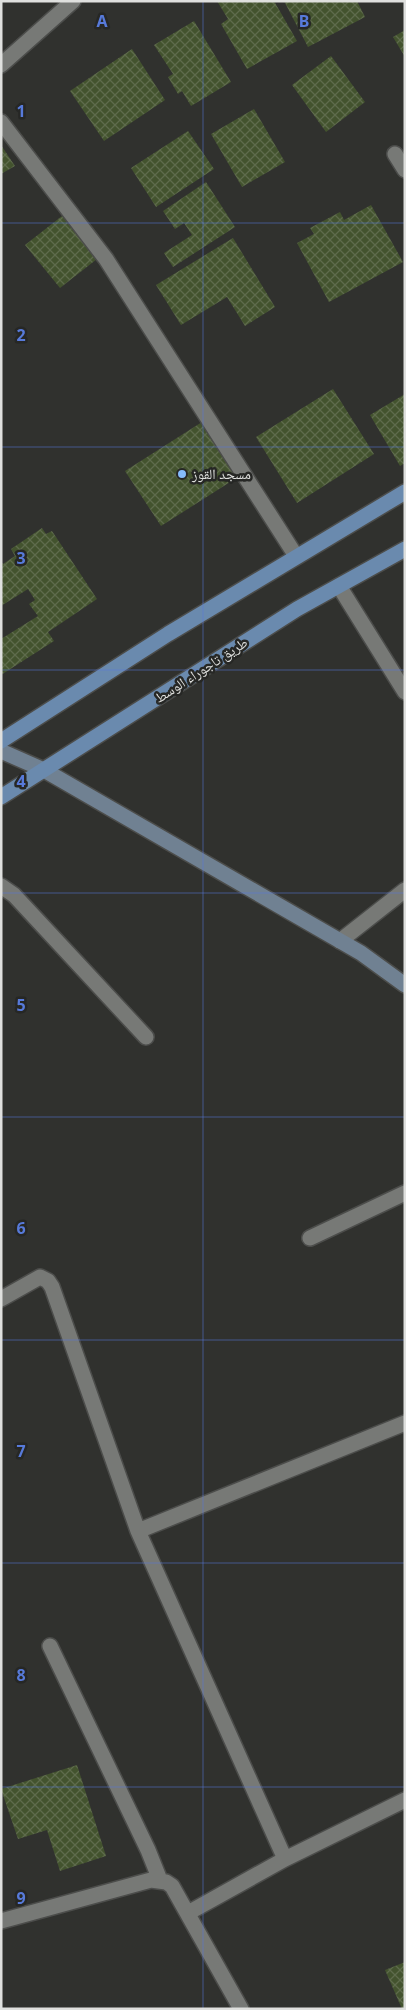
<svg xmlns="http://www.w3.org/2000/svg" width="406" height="2010" font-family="'Noto Sans','Noto Naskh Arabic',sans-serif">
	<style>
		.building { fill: url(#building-cross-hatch) }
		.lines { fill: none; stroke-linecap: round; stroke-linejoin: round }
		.street-casing { stroke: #4c4d4b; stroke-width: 18 }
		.secondary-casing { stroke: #4c4d4b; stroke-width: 18 }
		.primary-casing { stroke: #4c4d4b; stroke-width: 18 }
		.street { stroke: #777976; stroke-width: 15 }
		.secondary { stroke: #708192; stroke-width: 15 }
		.primary { stroke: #6a8aae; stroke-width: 15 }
		.grid { fill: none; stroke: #577ada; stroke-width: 1; stroke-opacity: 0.55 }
		.poi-dot { fill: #85bbfb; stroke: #262725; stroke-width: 2 }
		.labels { text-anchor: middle; stroke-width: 5; stroke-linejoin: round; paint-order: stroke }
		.poi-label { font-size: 14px; fill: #dfe0de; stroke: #262725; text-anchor: start }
		.street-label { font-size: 14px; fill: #dfe0de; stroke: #262725 }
		.grid-label { font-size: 16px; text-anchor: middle; font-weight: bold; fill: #577ada; stroke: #262725; stroke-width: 5; stroke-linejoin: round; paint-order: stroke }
	</style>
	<defs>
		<pattern id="building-cross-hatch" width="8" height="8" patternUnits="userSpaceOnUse" patternTransform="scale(1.25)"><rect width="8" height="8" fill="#43532e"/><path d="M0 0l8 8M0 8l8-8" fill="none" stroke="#5e6b4c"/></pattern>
	</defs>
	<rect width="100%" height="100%" fill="#30312e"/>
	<path class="building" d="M217,1H274L297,41L247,69L221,24L228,19Z
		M284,1H357L365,17L308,47Z
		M194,21L231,82L191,106L182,91L178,94L168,77L173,74L154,45Z
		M405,30V57L393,37Z
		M132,49L165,100L104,141L70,91Z
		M331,56L365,102L326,132L292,85Z
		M254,109L285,162L242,187L211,134Z
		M188,131L214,169L156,207L131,168Z
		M1,145L15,166L1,174Z
		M206,182L235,227L173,267L164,253L192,235L184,223L175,229L163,211Z
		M371,205L403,262L329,302L297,243L314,234L310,228L340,212L344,220Z
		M62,216L97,259L60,288L25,245Z
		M233,238L275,307L245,326L227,297L181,325L156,285Z
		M333,389L374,454L297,503L256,437Z
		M405,394V463L400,466L370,415Z
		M202,422L238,477L161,526L125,471Z
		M42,528L46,534L52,531L97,599L48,632L54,641L1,675V639L38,616L29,604L35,600L28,589L1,606V561L3,564L15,556L11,549Z
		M77,1765L106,1856L60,1871L47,1830L18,1839L1,1789Z
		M405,1962V2009H402L385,1970Z"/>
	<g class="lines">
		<g class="street-casing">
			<path id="street" d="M1,65L73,1
				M1,122L106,259L296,556
				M395,154L405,170
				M339,586L405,692
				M1,886L14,895L146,1037
				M340,941L405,890
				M310,1238L405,1193
				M1,1299L40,1277L48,1281L52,1287L138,1531L285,1859
				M138,1531L405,1423
				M50,1646L148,1850L160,1880
				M188,1913L285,1859L405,1800
				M1,1921L151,1880L166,1882L172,1886L241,2009"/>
		</g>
		<g class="secondary-casing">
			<path id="secondary" d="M1,751L44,770L361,953L405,985"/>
		</g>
		<g class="primary-casing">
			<path id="primary" d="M1,741L168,634L405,492
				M1,797L297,609L405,549"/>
		</g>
		<use href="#street" class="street"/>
		<use href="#secondary" class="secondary"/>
		<use href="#primary" class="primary"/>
	</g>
	<path class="grid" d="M203,1V2009M1,223H405M1,447H405M1,670H405M1,893H405M1,1117H405M1,1340H405M1,1563H405M1,1787H405"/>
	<circle class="poi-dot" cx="182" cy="474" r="5"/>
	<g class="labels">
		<g class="poi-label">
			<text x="192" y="479">مسجد القوز</text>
		</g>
		<g class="street-label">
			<text transform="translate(201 670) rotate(-33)" y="5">طريق تاجوراء الوسط</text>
		</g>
	</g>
	<g class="grid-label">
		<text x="102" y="27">A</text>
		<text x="304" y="27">B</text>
		<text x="21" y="117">1</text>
		<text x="21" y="341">2</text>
		<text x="21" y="564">3</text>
		<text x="21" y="787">4</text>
		<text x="21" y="1011">5</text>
		<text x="21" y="1234">6</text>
		<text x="21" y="1457">7</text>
		<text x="21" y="1681">8</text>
		<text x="21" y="1904">9</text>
	</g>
	<rect width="406" height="2010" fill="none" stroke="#dfe0de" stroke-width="5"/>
</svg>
